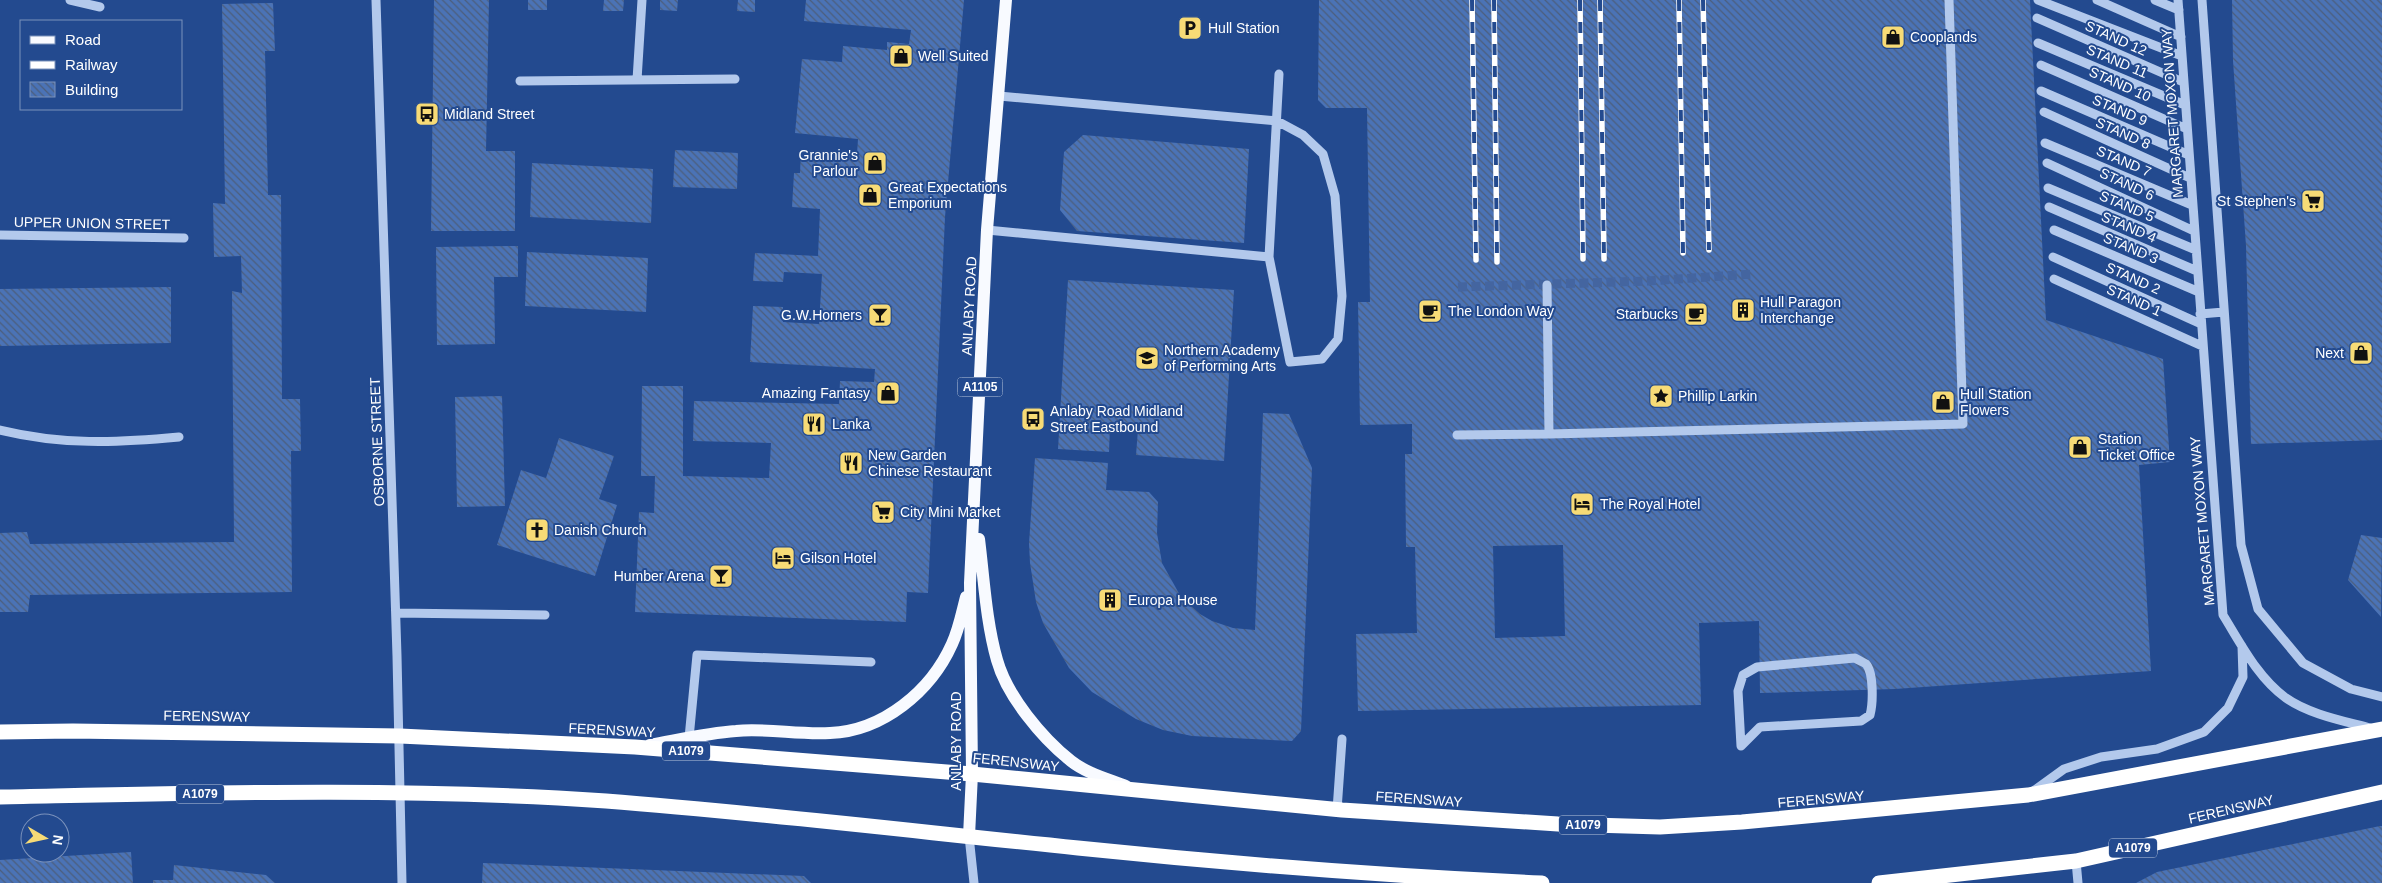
<svg xmlns="http://www.w3.org/2000/svg" width="2382" height="883" font-family="Arial,sans-serif">
	<style>
		.building { fill: url(#building-back-hatch); fill-rule: evenodd }
		.lines { fill: none; stroke-linecap: round; stroke-linejoin: round }
		.minor-tunnel { stroke: #4465a0; stroke-width: 9; stroke-dasharray: 9 4.5; stroke-linecap: butt }
		.minor { stroke: #b3c9ec; stroke-width: 9 }
		.major { stroke: #f8faff; stroke-width: 12 }
		.highway { stroke: #fff; stroke-width: 15 }
		.rail-casing { stroke: #fff; stroke-width: 5.5 }
		.rail { stroke: #234a8f; stroke-width: 4; stroke-dasharray: 11; stroke-linecap: butt }
		.labels { text-anchor: middle; stroke-width: 4; stroke-linejoin: round; paint-order: stroke }
		.shield { fill: #234a8f; stroke: #bdc9dd; stroke-width: 1 }
		.shield-label { font-size: 12px; font-weight: bold; fill: #fff }
		.poi-label { font-size: 14px; fill: #fff; stroke: #234a8f; text-anchor: start }
		.street-label { font-size: 14px; fill: #fff; stroke: #234a8f }
	</style>
	<defs>
		<pattern id="building-back-hatch" width="6" height="6" patternUnits="userSpaceOnUse" patternTransform="scale(1.25)"><rect width="6" height="6" fill="#4b73b6"/><path d="M-1 5l2 2M0 0l6 6M5-1l2 2" fill="none" stroke="#4c5e7c"/></pattern>
	</defs>
	<rect width="100%" height="100%" fill="#234a8f"/>
	<path class="building" d="M434,0H489L486,151H515V231H431Z
		M528,0H547V10H528Z
		M604,0H624L623,11H603Z
		M660,0H678L677,11L660,10Z
		M738,0H755V12L737,11Z
		M806,0H964L945,217L928,593L907,592L906,622L635,612L639,512L654,513L655,476H641L642,386H683V476L769,478L771,443L693,441L694,401L839,404L840,381L874,382L875,369L750,362L753,306L783,307V322L819,324L822,274L784,272L783,282L753,281L755,253L818,256L820,209L792,207L794,173H800L801,150L857,154L858,139L795,133L802,59L842,62L843,46L887,50V42L909,44L911,30L804,21Z
		M1319,0H2030L2046,320L2163,359L2170,462L2139,465L2151,671L1895,689L1760,693L1759,621L1699,623L1701,705L1358,711L1356,634L1417,633L1415,547H1406L1405,454H1412V424L1360,425L1358,302H1370L1367,108H1326L1318,100ZM1563,545L1565,636L1495,638L1493,546Z
		M2232,0H2382V440L2251,444L2246,246L2233,61Z
		M273,3L275,51H265L268,195H281L282,399H300L301,451H291L292,592L30,595L28,612H0V533L27,532L30,544L234,542L232,291L242,293L241,256L214,257L213,203L225,204L222,4Z
		M1083,135L1249,149L1244,243L1077,231L1060,210L1064,152Z
		M675,150L738,153L737,189L673,187Z
		M532,163L653,169L651,223L530,217Z
		M518,246V277H494L495,344L437,345L436,247Z
		M527,252L648,258L646,312L525,306Z
		M1068,280L1234,290L1224,461L1136,455L1138,429L1110,427L1109,452L1058,449Z
		M171,287V343L0,346V289Z
		M502,396L505,506L457,507L455,397Z
		M1263,413L1289,414L1312,468L1301,731L1292,741L1192,736L1163,730L1136,719L1092,692L1069,668L1043,623L1036,602L1030,563L1029,543L1035,458L1108,463L1106,490L1149,492L1158,502L1157,533L1162,563L1181,597L1200,614L1212,621L1233,628L1255,630Z
		M559,438L614,456L599,499L617,505L595,576L497,545L521,470L546,478Z
		M2361,535L2382,538L2381,617L2348,580Z
		M2380,826H2382V883H2136L2157,872Z
		M131,852L133,883H0V860Z
		M483,863L804,876L811,883H482Z
		M174,865L266,875L275,883H153V880H173Z"/>
	<g class="lines">
		<path class="minor-tunnel" d="M1458,287L1648,281L1753,274"/>
		<path class="minor" d="M70,0L100,7
			M376,0L397,656L402,883
			M2038,0L2182,56
			M2097,0L2181,37
			M2155,0L2179,10
			M2178,0L2223,615C2241,644 2258,678 2286,698C2308,714 2344,721 2370,728
			M2202,0L2241,545L2258,609L2303,663L2351,689L2382,697
			M2037,18L2183,82
			M2038,43L2185,105
			M2041,65L2187,129
			M637,80L642,0
			M520,81L735,79
			M2041,91L2189,155
			M999,96L1277,121L1303,135L1323,154L1335,196L1342,296L1338,339L1322,359L1290,362L1269,257L1279,74
			M2044,112L2190,178
			M2045,143L2192,205
			M2047,163L2194,231
			M2048,188L2196,250
			M2049,207L2197,271
			M987,230L1269,257
			M2054,230L2199,292
			M0,235L184,238
			M2053,257L2201,324
			M2054,279L2202,346
			M1547,285L1549,434L1963,424L1949,0
			M2200,314L2224,312
			M0,430C62,445 116,443 179,437
			M1457,435L1549,434
			M396,613L545,615
			M1855,658C1858,660 1863,662 1866,664C1874,673 1873,704 1870,715L1861,721L1760,727L1741,746L1738,691L1743,675L1757,667Z
			M689,738L697,655L871,662
			M2032,792L2064,769L2101,757L2157,749L2204,732L2228,708L2243,677L2242,646
			M1337,810L1342,739
			M969,836L974,883
			M2076,861L2078,883"/>
		<path class="major" d="M979,539C984,579 986,621 997,660C1007,696 1042,738 1071,761C1086,773 1108,779 1126,786
			M650,745C678,740 707,733 736,731C767,728 799,735 830,733C883,731 931,691 952,644C959,629 962,612 966,597
			M969,836L972,774L970,583L987,230L1006,0"/>
		<path class="highway" d="M0,732L73,731L400,736L635,747L972,774L1342,810L1558,824L1660,827L1742,822L2028,795L2382,729
			M0,797C202,793 404,787 606,801C763,813 920,832 1078,848C1232,864 1387,876 1542,883
			M1879,883L2076,861L2382,792"/>
		<g class="rail-casing">
			<path id="rail" d="M1472,0L1476,260
				M1494,0L1497,262
				M1580,0L1583,259
				M1600,0L1604,259
				M1679,0L1683,253
				M1703,0L1709,250"/>
		</g>
		<use href="#rail" class="rail"/>
	</g>
	<defs>
		<g id="parking-square" transform="scale(1.25)"><rect x="-9" y="-9" width="18" height="18" rx="4" fill="#f7db76" stroke="#234a8f"/><path d="M-3.5-5.5H1a3.5 3.5 0 0 1 0 7H-1V5.5H-3.5ZM-1-3.4V-.6H.8a1.4 1.4 0 0 0 0-2.8Z" fill="#111"/></g>
		<g id="shop-square" transform="scale(1.25)"><rect x="-9" y="-9" width="18" height="18" rx="4" fill="#f7db76" stroke="#234a8f"/><path d="M-5-2.5h2.3a2.7 3.5 0 0 1 5.4 0H5L5.5 6h-11ZM-1.5-2.5h3a1.5 2.3 0 0 0-3 0Z" fill="#111"/></g>
		<g id="bus-square" transform="scale(1.25)"><rect x="-9" y="-9" width="18" height="18" rx="4" fill="#f7db76" stroke="#234a8f"/><path d="M-5-6H5V4H4V6H2V4H-2V6H-4V4H-5ZM-3.5-4V0h7V-4ZM-3.5 1.2v1.5H-2V1.2ZM2 1.2v1.5H3.5V1.2Z" fill="#111"/></g>
		<g id="supermarket-square" transform="scale(1.25)"><rect x="-9" y="-9" width="18" height="18" rx="4" fill="#f7db76" stroke="#234a8f"/><path d="M-6-5.5h2.5l.6 2H6L4.5 2H-2.5L-4.4-4H-6ZM-1.5 3.2a1.3 1.3 0 1 0 .1 0ZM3 3.2a1.3 1.3 0 1 0 .1 0Z" fill="#111"/></g>
		<g id="building-square" transform="scale(1.25)"><rect x="-9" y="-9" width="18" height="18" rx="4" fill="#f7db76" stroke="#234a8f"/><path d="M-4-6H4V6H1V3H-1V6H-4ZM-2.5-4.3h1.7v1.8h-1.7ZM.8-4.3h1.7v1.8H.8ZM-2.5-1h1.7V.8h-1.7ZM.8-1h1.7V.8H.8Z" fill="#111"/></g>
		<g id="cafe-square" transform="scale(1.25)"><rect x="-9" y="-9" width="18" height="18" rx="4" fill="#f7db76" stroke="#234a8f"/><path d="M-5.5-4.5H6V0H3Q3 3.5 0 3.5H-2.5Q-5.5 3.5-5.5 0ZM3-3.2v2h1.7v-2ZM-6 4.5H4V6H-6Z" fill="#111"/></g>
		<g id="bar-square" transform="scale(1.25)"><rect x="-9" y="-9" width="18" height="18" rx="4" fill="#f7db76" stroke="#234a8f"/><path d="M-6-5H6L.8 .8V4.5H3.5V6h-7V4.5H-.8V.8Z" fill="#111"/></g>
		<g id="university-square" transform="scale(1.25)"><rect x="-9" y="-9" width="18" height="18" rx="4" fill="#f7db76" stroke="#234a8f"/><path d="M0-5L7-2L0 1L-7-2ZM-4 1L0 2.5L4 1V4Q0 6-4 4Z" fill="#111"/></g>
		<g id="sight-square" transform="scale(1.25)"><rect x="-9" y="-9" width="18" height="18" rx="4" fill="#f7db76" stroke="#234a8f"/><path d="M0-6L1.8-2.2L6-1.7L2.9 1.2L3.7 5.4L0 3.3L-3.7 5.4L-2.9 1.2L-6-1.7L-1.8-2.2Z" fill="#111"/></g>
		<g id="restaurant-square" transform="scale(1.25)"><rect x="-9" y="-9" width="18" height="18" rx="4" fill="#f7db76" stroke="#234a8f"/><path d="M-5-6h1v4h1v-4h1v4h1v-4h1v5L-1.5 .5V6h-2V.5L-5-1ZM5-6V6H3V1.5H1.5Q1.5-4 5-6Z" fill="#111"/></g>
		<g id="hotel-square" transform="scale(1.25)"><rect x="-9" y="-9" width="18" height="18" rx="4" fill="#f7db76" stroke="#234a8f"/><path d="M-6-4.5h1.5V1H6V5H4.5V3h-9V5H-6ZM-4 0a1.8 1.8 0 1 1 3.6 0ZM.5 0V-2.5h3Q6-2.5 6 0Z" fill="#111"/></g>
		<g id="church-square" transform="scale(1.25)"><rect x="-9" y="-9" width="18" height="18" rx="4" fill="#f7db76" stroke="#234a8f"/><path d="M-1.2-6h2.4v3.5h3.3v2.4h-3.3V6h-2.4V-.1h-3.3v-2.4h3.3Z" fill="#111"/></g>
	</defs>
	<g fill-rule="evenodd">
		<use href="#parking-square" x="1190" y="28"/>
		<use href="#shop-square" x="1893" y="37"/>
		<use href="#shop-square" x="901" y="56"/>
		<use href="#bus-square" x="427" y="114"/>
		<use href="#shop-square" x="875" y="163"/>
		<use href="#shop-square" x="870" y="195"/>
		<use href="#supermarket-square" x="2313" y="201"/>
		<use href="#building-square" x="1743" y="310"/>
		<use href="#cafe-square" x="1430" y="311"/>
		<use href="#cafe-square" x="1696" y="314"/>
		<use href="#bar-square" x="880" y="315"/>
		<use href="#shop-square" x="2361" y="353"/>
		<use href="#university-square" x="1147" y="358"/>
		<use href="#shop-square" x="888" y="393"/>
		<use href="#sight-square" x="1661" y="396"/>
		<use href="#shop-square" x="1943" y="402"/>
		<use href="#bus-square" x="1033" y="419"/>
		<use href="#restaurant-square" x="814" y="424"/>
		<use href="#shop-square" x="2080" y="447"/>
		<use href="#restaurant-square" x="851" y="463"/>
		<use href="#hotel-square" x="1582" y="504"/>
		<use href="#supermarket-square" x="883" y="512"/>
		<use href="#church-square" x="537" y="530"/>
		<use href="#hotel-square" x="783" y="558"/>
		<use href="#bar-square" x="721" y="576"/>
		<use href="#building-square" x="1110" y="600"/>
	</g>
	<g class="labels">
		<g class="shield">
			<rect x="957.5" y="377.5" width="45" height="19" rx="4"/>
			<rect x="662" y="741.5" width="48" height="19" rx="4"/>
			<rect x="176" y="784.5" width="48" height="19" rx="4"/>
			<rect x="1559" y="815.5" width="48" height="19" rx="4"/>
			<rect x="2109" y="838.5" width="48" height="19" rx="4"/>
		</g>
		<g class="shield-label">
			<text x="980" y="391">A1105</text>
			<text x="686" y="755">A1079</text>
			<text x="200" y="798">A1079</text>
			<text x="1583" y="829">A1079</text>
			<text x="2133" y="852">A1079</text>
		</g>
		<g class="poi-label">
			<text x="1208" y="33">Hull Station</text>
			<text x="1910" y="42">Cooplands</text>
			<text x="918" y="61">Well Suited</text>
			<text x="444" y="119">Midland Street</text>
			<text x="858" y="160" text-anchor="end">Grannie's<tspan x="858" dy="16">Parlour</tspan></text>
			<text x="888" y="192">Great Expectations<tspan x="888" dy="16">Emporium</tspan></text>
			<text x="2296" y="206" text-anchor="end">St Stephen's</text>
			<text x="1760" y="307">Hull Paragon<tspan x="1760" dy="16">Interchange</tspan></text>
			<text x="1448" y="316">The London Way</text>
			<text x="1678" y="319" text-anchor="end">Starbucks</text>
			<text x="862" y="320" text-anchor="end">G.W.Horners</text>
			<text x="1164" y="355">Northern Academy<tspan x="1164" dy="16">of Performing Arts</tspan></text>
			<text x="2344" y="358" text-anchor="end">Next</text>
			<text x="870" y="398" text-anchor="end">Amazing Fantasy</text>
			<text x="1960" y="399">Hull Station<tspan x="1960" dy="16">Flowers</tspan></text>
			<text x="1678" y="401">Phillip Larkin</text>
			<text x="1050" y="416">Anlaby Road Midland<tspan x="1050" dy="16">Street Eastbound</tspan></text>
			<text x="832" y="429">Lanka</text>
			<text x="2098" y="444">Station<tspan x="2098" dy="16">Ticket Office</tspan></text>
			<text x="868" y="460">New Garden<tspan x="868" dy="16">Chinese Restaurant</tspan></text>
			<text x="1600" y="509">The Royal Hotel</text>
			<text x="900" y="517">City Mini Market</text>
			<text x="554" y="535">Danish Church</text>
			<text x="800" y="563">Gilson Hotel</text>
			<text x="704" y="581" text-anchor="end">Humber Arena</text>
			<text x="1128" y="605">Europa House</text>
		</g>
		<g class="street-label">
			<text transform="translate(2116 38) rotate(24)" y="5">STAND 12</text>
			<text transform="translate(2117 61) rotate(23)" y="5">STAND 11</text>
			<text transform="translate(2120 84) rotate(24)" y="5">STAND 10</text>
			<text transform="translate(2120 110) rotate(23)" y="5">STAND 9</text>
			<text transform="translate(2172 113) rotate(-94)" y="5">MARGARET MOXON WAY</text>
			<text transform="translate(2123 133) rotate(24)" y="5">STAND 8</text>
			<text transform="translate(2124 161) rotate(23)" y="5">STAND 7</text>
			<text transform="translate(2127 184) rotate(25)" y="5">STAND 6</text>
			<text transform="translate(2127 206) rotate(23)" y="5">STAND 5</text>
			<text transform="translate(92 223) rotate(1)" y="5">UPPER UNION STREET</text>
			<text transform="translate(2129 227) rotate(23)" y="5">STAND 4</text>
			<text transform="translate(2131 248) rotate(23)" y="5">STAND 3</text>
			<text transform="translate(2133 278) rotate(24)" y="5">STAND 2</text>
			<text transform="translate(2134 300) rotate(24)" y="5">STAND 1</text>
			<text transform="translate(969 306) rotate(-87)" y="5">ANLABY ROAD</text>
			<text transform="translate(377 442) rotate(-92)" y="5">OSBORNE STREET</text>
			<text transform="translate(2202 521) rotate(-95)" y="5">MARGARET MOXON WAY</text>
			<text transform="translate(207 716) rotate(1)" y="5">FERENSWAY</text>
			<text transform="translate(612 730) rotate(3)" y="5">FERENSWAY</text>
			<text transform="translate(956 741) rotate(-90)" y="5">ANLABY ROAD</text>
			<text transform="translate(1016 762) rotate(6)" y="5">FERENSWAY</text>
			<text transform="translate(1419 799) rotate(4)" y="5">FERENSWAY</text>
			<text transform="translate(1821 799) rotate(-5)" y="5">FERENSWAY</text>
			<text transform="translate(2231 809) rotate(-13)" y="5">FERENSWAY</text>
		</g>
	</g>
	<rect x="20" y="20" width="162" height="90" fill="#234a8f" stroke="#7b92bc"/>
	<rect x="30" y="36" width="25" height="8" fill="#f8faff" stroke="#7b92bc"/>
	<text x="65" y="45" font-size="15" fill="#ffffff">Road</text>
	<rect x="30" y="61" width="25" height="8" fill="#ffffff" stroke="#7b92bc"/>
	<text x="65" y="70" font-size="15" fill="#ffffff">Railway</text>
	<rect x="30" y="82" width="25" height="15" fill="url(#building-back-hatch)" stroke="#7b92bc"/>
	<text x="65" y="95" font-size="15" fill="#ffffff">Building</text>
	<g transform="translate(45 838) rotate(99)"><circle r="24" fill="#234a8f" stroke="#7b92bc"/>
	<path d="M0-4L9 19L0 12L-9 19Z" fill="#f7db76"/>
	<text y="-8" font-size="14" font-weight="bold" text-anchor="middle" fill="#ffffff">N</text>
	</g>
</svg>
